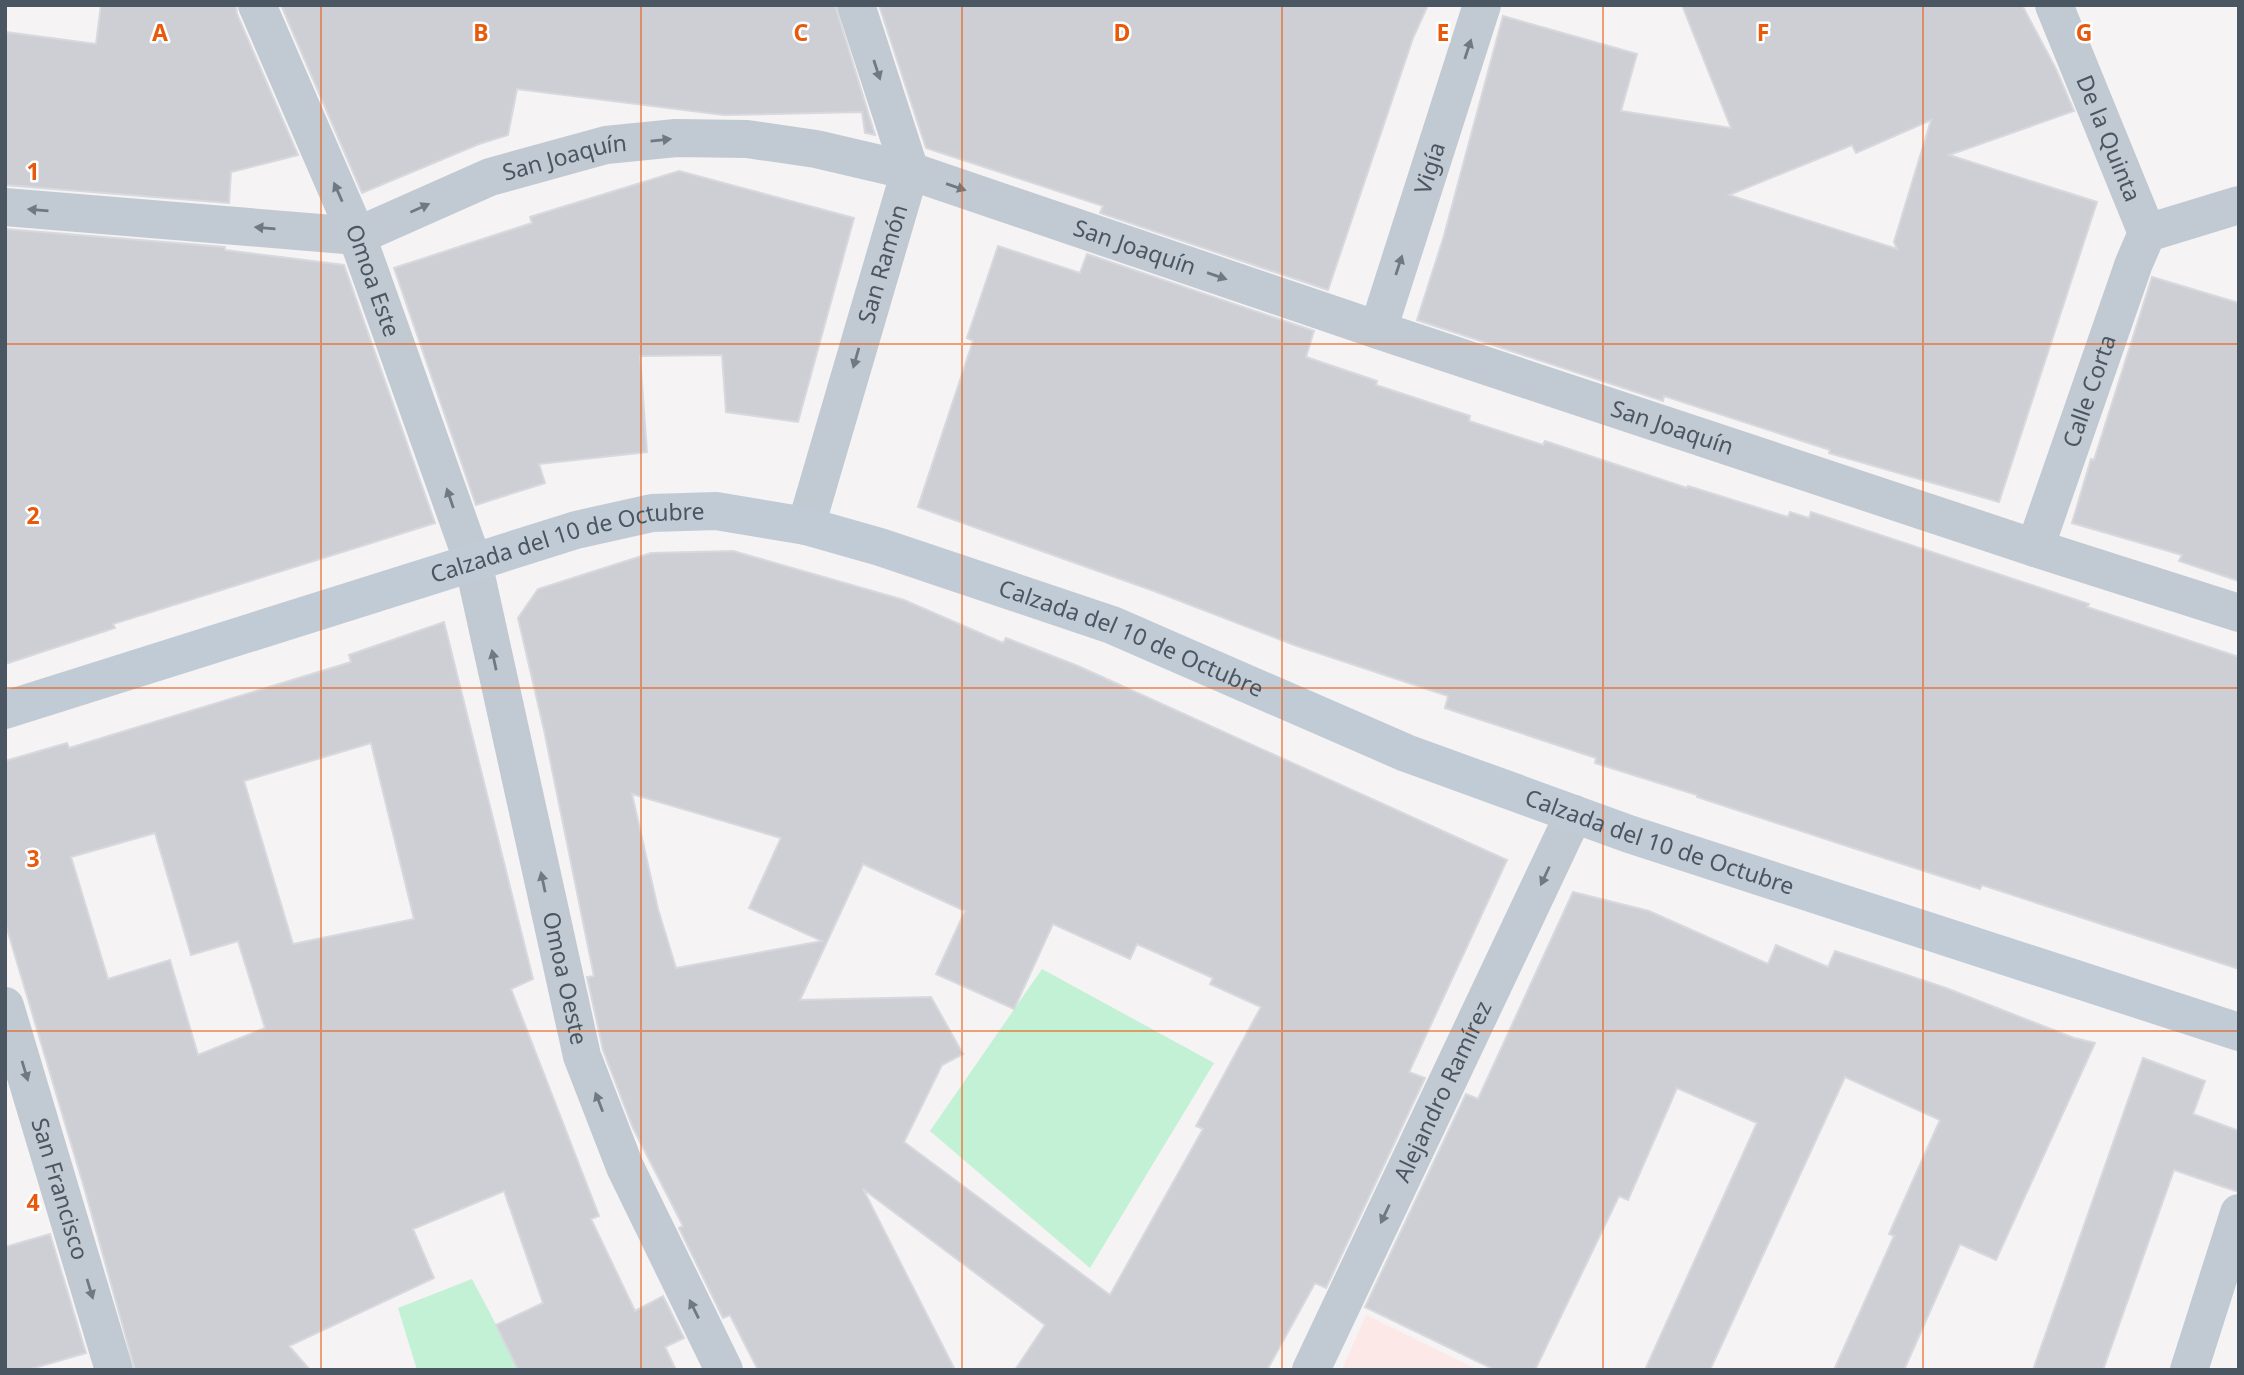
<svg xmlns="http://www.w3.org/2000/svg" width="2244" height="1375" font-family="'Noto Sans',sans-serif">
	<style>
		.medical { fill: #fce8e6 }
		.green { fill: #c3f1d5 }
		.building { fill: #cdcfd5; stroke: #d7d9de; stroke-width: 2; fill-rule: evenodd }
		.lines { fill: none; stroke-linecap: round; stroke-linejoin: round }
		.minor { stroke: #c1cad2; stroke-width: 38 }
		.tertiary { stroke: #c1cad2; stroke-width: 38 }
		.secondary { stroke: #c1cbd6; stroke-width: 38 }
		.oneway { fill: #6e7983 }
		.grid { fill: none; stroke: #e8590c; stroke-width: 2; stroke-opacity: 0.55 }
		.labels { text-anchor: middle; stroke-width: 5; stroke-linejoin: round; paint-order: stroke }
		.street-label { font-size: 23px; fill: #4a5661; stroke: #fff }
		.grid-label { font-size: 23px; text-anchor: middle; font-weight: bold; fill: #e8590c; stroke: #fff; stroke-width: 5; stroke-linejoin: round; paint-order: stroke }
	</style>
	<rect width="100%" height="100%" fill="#f5f3f3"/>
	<path class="medical" d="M1366,1315L1478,1370H1342Z"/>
	<path class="green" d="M1042,969L1214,1063L1090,1268L930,1131Z
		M472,1279L520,1370H417L398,1308Z"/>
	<path class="building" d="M101,5H236L237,14L298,155L231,172L229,203L5,185V32L96,44Z
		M281,5H835L875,135L865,133L862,112L724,115L517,89L508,135L479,144L362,193Z
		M879,5H1428L1413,38L1328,290L1100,213L1103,206L926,148Z
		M1682,5H2022L2056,69L2074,111L1949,155L2097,202L1999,502L1829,453L1830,450L1664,396L1663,401L1417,320L1443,239L1503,16L1637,54L1621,111L1731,128ZM1931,120L1894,242L1897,249L1729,195L1852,145L1856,153Z
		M679,171L854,218L798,422L726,412L722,355L640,356L647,452L539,464L545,483L476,505L394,268L532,223L530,217Z
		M5,229L225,247V250L344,265L435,523L113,624L115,628L5,664Z
		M998,246L1080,273L1087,254L1314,331L1306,357L1377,381L1376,385L1470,416L1469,421L1543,445L1545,441L1687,488L1688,486L1788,517L1790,512L1809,518L1811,512L2089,604L2087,607L2239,657V969L1982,885L1980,889L1853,848L1697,797V795L1595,763L1596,758L1445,708L1448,696L1294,645L1154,591L918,507L973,341L967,338Z
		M2152,277L2239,303V581L2179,561L2182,555L2072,523L2091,459L2094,460Z
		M733,551L904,600L1003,643L1006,638L1078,666L1507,860L1409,1072L1425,1078L1326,1288L1315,1283L1267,1370H1015L1045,1325L863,1189L955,1370H758L730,1315L723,1318L679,1228L683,1226L633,1128L603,1050L587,977L594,976L544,730L518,618L538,589L651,553ZM632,794L781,838L749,908L822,941L676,968L658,909ZM863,864L965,911L936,974L1014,1009L1053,924L1130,959L1137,944L1213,978L1210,984L1261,1007L1196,1126L1203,1129L1110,1295L904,1142L942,1065L963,1054L931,997L800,1000Z
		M444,622L533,979L511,989L599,1216L591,1219L635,1311L663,1296L684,1338L665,1347L676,1370H518L496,1325L543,1303L504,1191L413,1229L434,1278L289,1346L310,1370H135L84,1187L5,922V761L67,743L69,748L351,662L349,655ZM371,743L414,919L293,944L244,781ZM155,833L191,955L238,941L265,1028L198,1055L170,960L108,979L71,857Z
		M1573,892L1649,911L1768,964L1776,945L1828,967L1835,951L1946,988L2074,1038L2095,1043L1996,1260L1960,1244L1904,1370H1834L1894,1236L1889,1234L1940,1120L1845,1077L1710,1370H1645L1757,1123L1677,1088L1628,1200L1619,1196L1535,1370H1495L1365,1307L1466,1094L1478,1099Z
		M2143,1058L2205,1081L2193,1114L2239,1131V1192L2174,1170L2103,1370H2033Z
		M50,1234L86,1353L27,1370H5V1247Z"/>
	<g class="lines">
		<g class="minor">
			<path id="s1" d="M257,5L357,236L473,562L582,1056L625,1167L724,1370"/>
			<path id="s2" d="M2054,5L2147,233"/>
			<path id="s3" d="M5,207L357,236L490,177L606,145L676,138L747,139L816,149L910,171L1378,330L2035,548L2239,613"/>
			<path d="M2147,233L2239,205"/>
			<path id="s4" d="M1378,330L1482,5"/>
			<path id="s5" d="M806,526L910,171L856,5"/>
			<path id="s6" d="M2035,548L2134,263L2147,233"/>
			<path id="s7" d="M5,1006L114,1370"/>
			<path d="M2189,1370L2239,1213"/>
		</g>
		<path class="tertiary" id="s8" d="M1311,1370L1574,814"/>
		<path class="secondary" id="s9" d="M5,710L576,530L652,513L716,511L806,526L880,547L1112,625L1406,753L1629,834L2239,1032"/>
	</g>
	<defs><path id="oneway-solid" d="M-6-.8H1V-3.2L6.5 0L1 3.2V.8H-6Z" transform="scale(1.75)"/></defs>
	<g class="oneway">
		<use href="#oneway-solid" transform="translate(1468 49) rotate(-72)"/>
		<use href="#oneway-solid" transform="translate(877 70) rotate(72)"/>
		<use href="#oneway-solid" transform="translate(661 140) rotate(-6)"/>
		<use href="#oneway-solid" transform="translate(956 187) rotate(19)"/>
		<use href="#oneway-solid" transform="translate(338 192) rotate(-114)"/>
		<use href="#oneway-solid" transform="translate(420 208) rotate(-24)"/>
		<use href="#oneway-solid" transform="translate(38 210) rotate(-175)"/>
		<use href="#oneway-solid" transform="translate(265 228) rotate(-175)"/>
		<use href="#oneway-solid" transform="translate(1399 265) rotate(-72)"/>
		<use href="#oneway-solid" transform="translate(1217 276) rotate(19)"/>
		<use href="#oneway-solid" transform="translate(856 358) rotate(106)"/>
		<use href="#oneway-solid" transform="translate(450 498) rotate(-109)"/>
		<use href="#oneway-solid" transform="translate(494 660) rotate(-102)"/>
		<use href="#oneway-solid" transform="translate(1545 876) rotate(115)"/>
		<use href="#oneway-solid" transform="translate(543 882) rotate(-102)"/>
		<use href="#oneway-solid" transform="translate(25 1071) rotate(73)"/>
		<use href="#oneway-solid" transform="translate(599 1102) rotate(-111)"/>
		<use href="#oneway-solid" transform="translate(1385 1214) rotate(115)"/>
		<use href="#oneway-solid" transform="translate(90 1289) rotate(73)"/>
		<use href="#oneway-solid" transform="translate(694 1309) rotate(-116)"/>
	</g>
	<path class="grid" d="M321,5V1370M641,5V1370M962,5V1370M1282,5V1370M1603,5V1370M1923,5V1370M5,344H2239M5,688H2239M5,1031H2239"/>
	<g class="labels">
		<g class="street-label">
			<text dy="8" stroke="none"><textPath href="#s2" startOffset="144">De la Quinta</textPath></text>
			<text dy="8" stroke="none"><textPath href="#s3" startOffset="576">San Joaquín</textPath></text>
			<text dy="8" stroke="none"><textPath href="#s4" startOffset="170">Vigía</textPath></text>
			<text dy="8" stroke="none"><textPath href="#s3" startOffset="1164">San Joaquín</textPath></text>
			<text dy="8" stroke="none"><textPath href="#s5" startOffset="273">San Ramón</textPath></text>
			<text dy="8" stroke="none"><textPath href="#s1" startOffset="299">Omoa Este</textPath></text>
			<text dy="8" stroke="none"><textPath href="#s6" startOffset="166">Calle Corta</textPath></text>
			<text dy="8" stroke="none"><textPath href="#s3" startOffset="1731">San Joaquín</textPath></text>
			<text dy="8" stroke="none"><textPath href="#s9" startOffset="588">Calzada del 10 de Octubre</textPath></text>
			<text dy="8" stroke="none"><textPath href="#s9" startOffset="1176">Calzada del 10 de Octubre</textPath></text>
			<text dy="8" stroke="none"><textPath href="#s9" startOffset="1743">Calzada del 10 de Octubre</textPath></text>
			<text dy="8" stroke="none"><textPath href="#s1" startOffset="1024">Omoa Oeste</textPath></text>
			<text dy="8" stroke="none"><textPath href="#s8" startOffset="308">Alejandro Ramírez</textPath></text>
			<text dy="8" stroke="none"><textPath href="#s7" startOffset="191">San Francisco</textPath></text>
		</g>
	</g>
	<g class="grid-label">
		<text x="160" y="41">A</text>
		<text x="481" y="41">B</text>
		<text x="801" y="41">C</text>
		<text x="1122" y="41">D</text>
		<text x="1443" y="41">E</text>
		<text x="1763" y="41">F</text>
		<text x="2084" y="41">G</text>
		<text x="33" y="180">1</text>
		<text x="33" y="524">2</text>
		<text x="33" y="867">3</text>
		<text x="33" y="1211">4</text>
	</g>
	<rect width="2244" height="1375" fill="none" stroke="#4a5661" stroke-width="14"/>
</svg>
